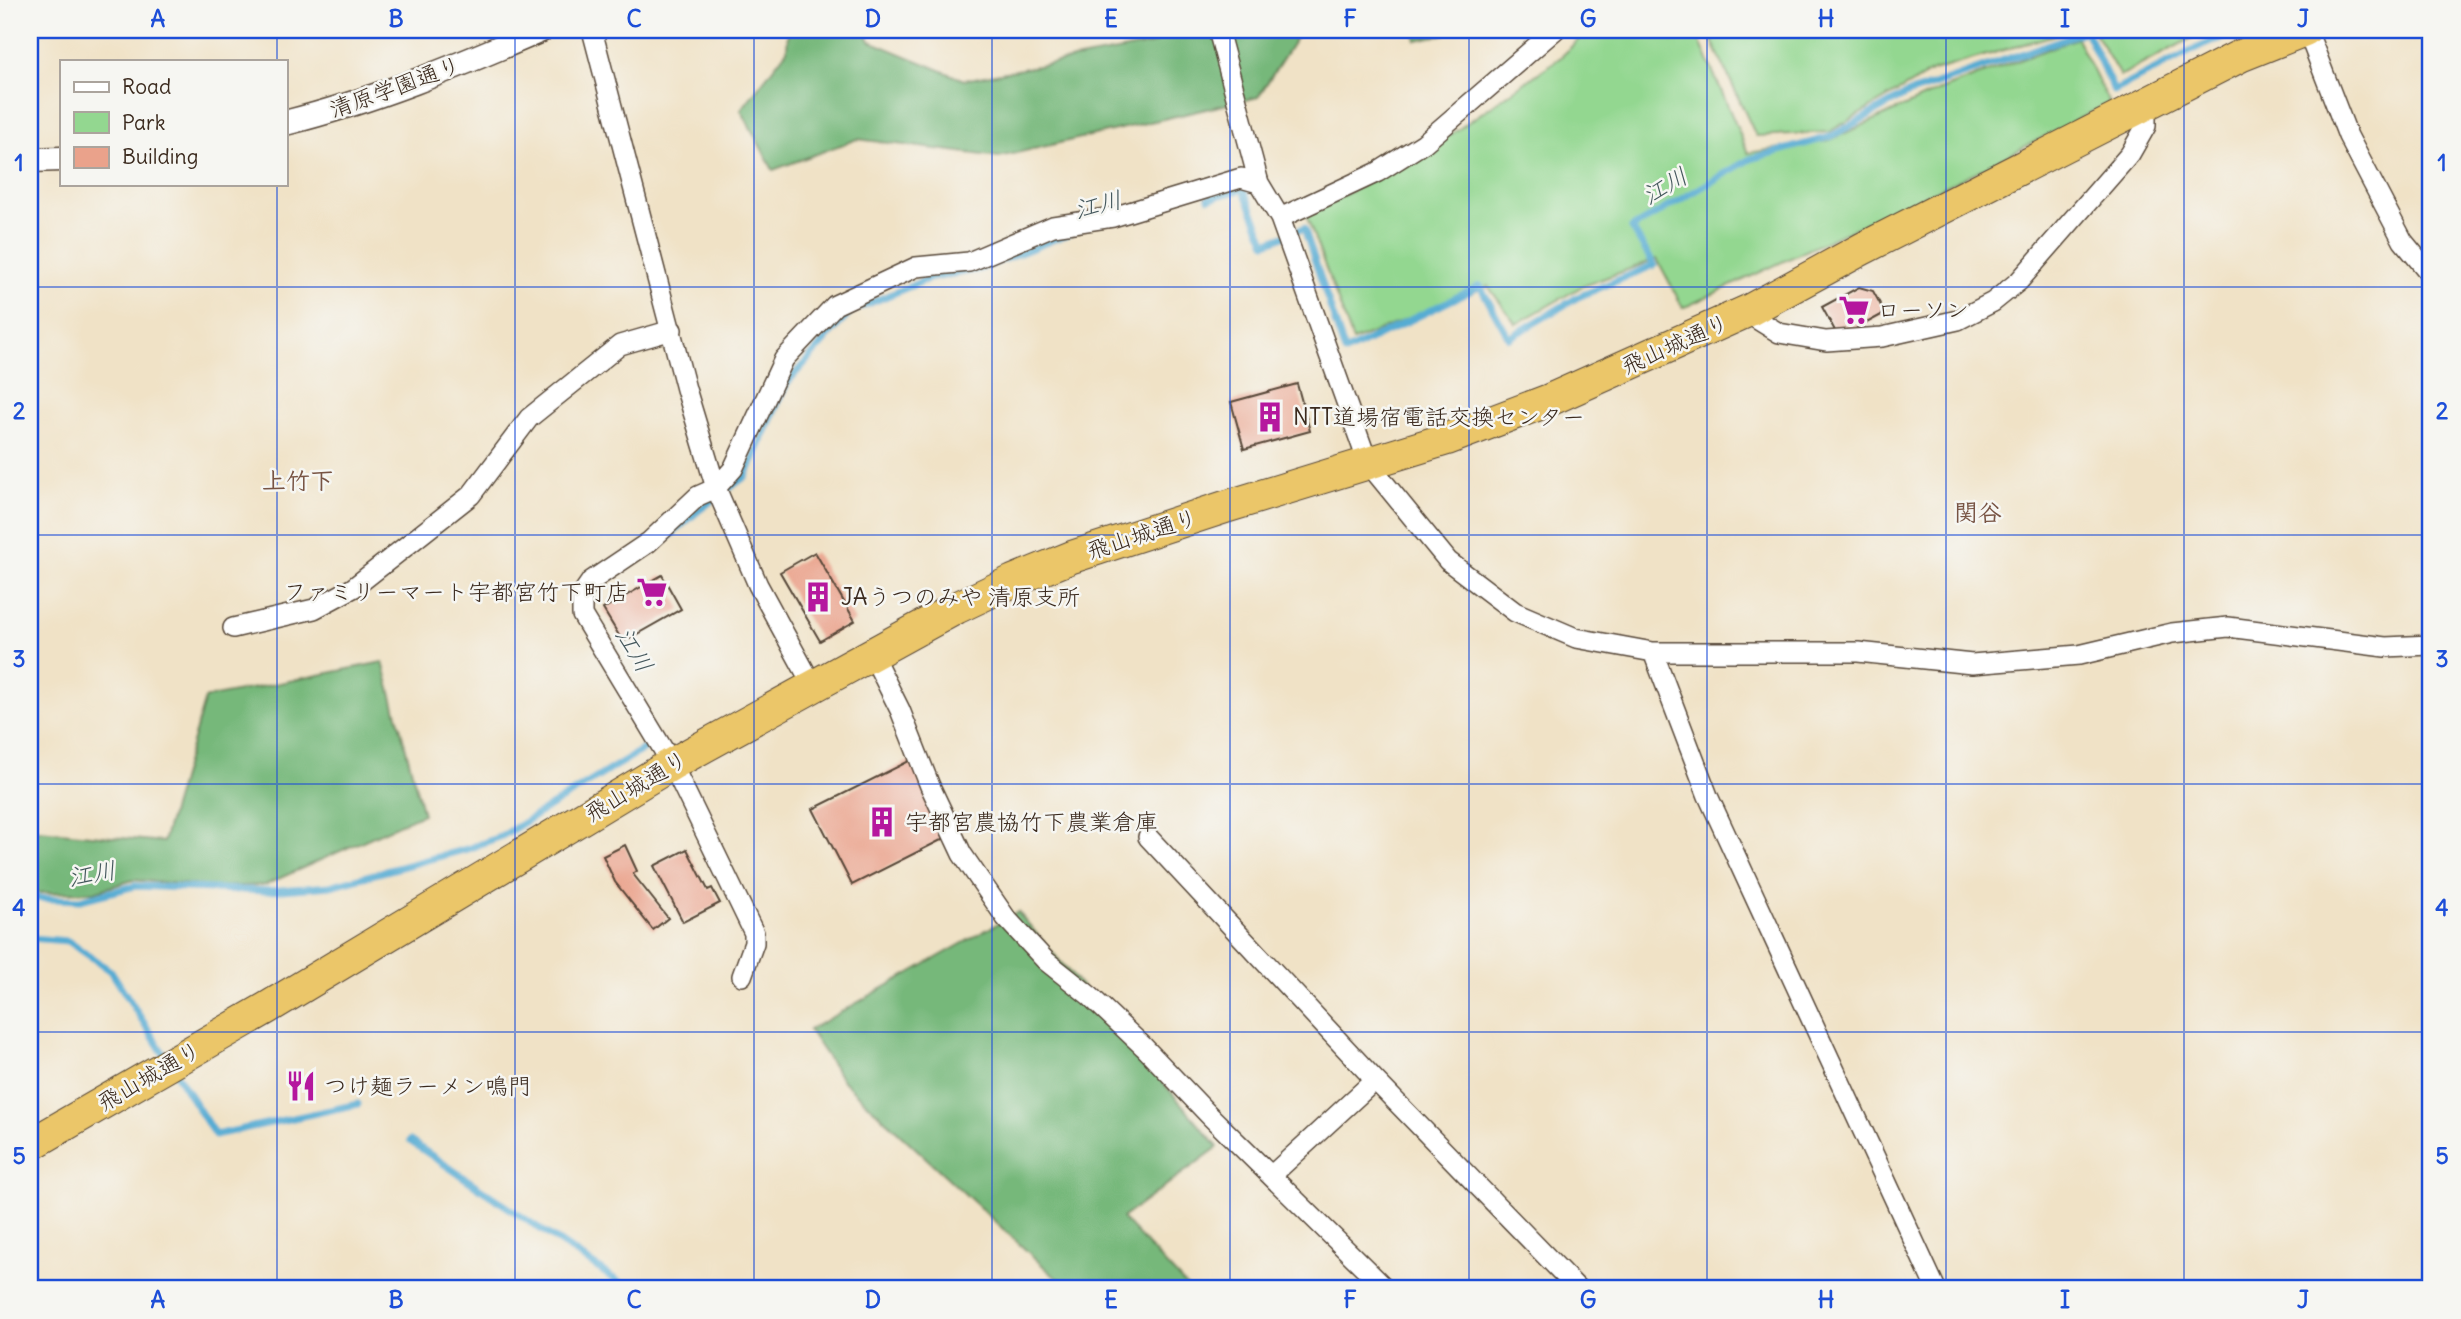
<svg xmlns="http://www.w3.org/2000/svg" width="2461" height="1319" font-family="Delius,'Klee One',sans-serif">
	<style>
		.green { fill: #93d790; stroke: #678057; stroke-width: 2 }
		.forest { fill: #76b87a; stroke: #58714c; stroke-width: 2 }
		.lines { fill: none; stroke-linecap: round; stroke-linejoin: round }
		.stream { stroke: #57acd3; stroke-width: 7 }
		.building { fill: #eaa28b }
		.minor-casing { stroke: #564637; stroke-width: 22 }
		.tertiary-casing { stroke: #564637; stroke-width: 27 }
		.trunk-casing { stroke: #564637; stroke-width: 34 }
		.minor { stroke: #fff; stroke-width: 19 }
		.tertiary { stroke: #fff; stroke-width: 24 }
		.trunk { stroke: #ebc669; stroke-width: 32 }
		.grid { fill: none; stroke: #1d4ed8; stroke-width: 2; stroke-opacity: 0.55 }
		.labels { text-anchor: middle; stroke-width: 5; stroke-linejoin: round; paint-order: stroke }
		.street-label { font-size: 23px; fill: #3b2a1e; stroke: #f6f6f2 }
		.poi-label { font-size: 23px; fill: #3b2a1e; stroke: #f6f6f2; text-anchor: start }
		.water-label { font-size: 24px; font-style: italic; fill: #45585d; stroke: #f6f6f2 }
		.neighbourhood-label { font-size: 24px; font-weight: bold; fill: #785444; stroke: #f6f6f2 }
		.neatline { fill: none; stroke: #1d4ed8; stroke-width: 2.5 }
		.grid-label { font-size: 23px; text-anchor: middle; font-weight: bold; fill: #1d4ed8 }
	</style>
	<rect width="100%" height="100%" fill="#f6f6f2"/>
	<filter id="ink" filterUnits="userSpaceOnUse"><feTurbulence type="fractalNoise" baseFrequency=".0143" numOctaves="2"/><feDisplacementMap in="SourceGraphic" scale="14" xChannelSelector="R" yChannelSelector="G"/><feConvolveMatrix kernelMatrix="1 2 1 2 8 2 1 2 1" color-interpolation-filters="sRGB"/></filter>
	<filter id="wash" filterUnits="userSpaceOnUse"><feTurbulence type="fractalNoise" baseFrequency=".00686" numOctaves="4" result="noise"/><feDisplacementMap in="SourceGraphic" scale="28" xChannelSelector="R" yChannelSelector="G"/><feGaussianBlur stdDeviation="1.57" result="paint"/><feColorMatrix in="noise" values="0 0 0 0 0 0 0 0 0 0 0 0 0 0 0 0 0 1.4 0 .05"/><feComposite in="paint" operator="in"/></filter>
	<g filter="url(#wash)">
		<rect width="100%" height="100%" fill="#f0e2c6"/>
		<path class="green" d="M1588,30H1695L1748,153L1828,141L1940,90L2077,38L2109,103L1976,172L1683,308L1657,259L1583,286L1516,324L1488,286L1353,341L1306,215L1426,152L1561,57Z
			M1707,30H2071L1933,71L1829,132L1756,136Z
			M2093,30H2207L2120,76Z"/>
		<path class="forest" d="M788,30H865L870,41L964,80L1153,44L1172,30H1301L1258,97L999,157L857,139L773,170L741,110L787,50Z
			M1413,30H1446V34L1416,40Z
			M383,662L423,814L265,885L216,887L133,880L94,892L30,893V829L163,842L205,698Z
			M1018,912L1218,1147L1122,1218L1189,1289H1075L1054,1276L844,1082L809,1030Z"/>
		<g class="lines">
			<path class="stream" d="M1209,198L1243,189L1266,243L1304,228L1345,352L1480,286L1509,338L1578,297L1654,265L1632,228L1750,159L1830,137L1905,95L2086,31L2114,91L2193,50L2241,30
				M667,538L698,511L746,476L787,383L851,311L928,279L980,269L1072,232
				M30,898L80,900L135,886L269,891L330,886L467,849L502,836L658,740
				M30,938L68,941L111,971L165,1056
				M173,1069L215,1135L358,1104
				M410,1141L629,1289"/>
		</g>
		<g id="blocks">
			<path class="building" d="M1859,287L1873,291L1885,313L1839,338L1822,307Z
				M1297,384L1310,431L1244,449L1231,402Z
				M815,552L855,621L820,641L780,572Z
				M662,575L681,609L623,642L603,609Z
				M913,759L951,835L852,885L813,809Z
				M625,845L637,871L633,874L668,918L653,930L615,882L603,856Z
				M687,849L708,890L712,888L720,903L683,922L654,866Z"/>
		</g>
	</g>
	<g filter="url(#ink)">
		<use href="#blocks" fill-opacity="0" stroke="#564637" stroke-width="2"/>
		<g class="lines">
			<g class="minor-casing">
				<path id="minor" d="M592,30L686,389L716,488L758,585L813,686
					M1218,30L1259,183
					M2307,30L2348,136L2403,241L2431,275
					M1280,218L1378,172L1424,143L1555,30
					M1750,310L1758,320L1779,333L1826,341L1882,337L1958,320L1993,302L2019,281L2130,154L2146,126V105
					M233,628L314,609L353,588L471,495L529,418L620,345L672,330
					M1653,652L1708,796L1936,1289
					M872,654L900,710L930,786L962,854L1006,918L1046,961L1090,996L1144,1047L1209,1115L1386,1289
					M1148,837L1375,1080L1578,1289
					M742,976L754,943V933L672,764L582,615V594L591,581L649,542L698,496L716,488L733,469L784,359L835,305L916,267L969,262L1053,226L1113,217L1241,178L1259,183L1280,218L1368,463L1448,561L1515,612L1576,638L1653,652H1858L1972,664L2079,655L2172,633L2228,627L2385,647L2431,645
					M1272,1175L1375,1080"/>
			</g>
			<g class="tertiary-casing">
				<path id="tertiary" d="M285,123C373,101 458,66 541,30
					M30,160L61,159"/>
			</g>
			<g class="trunk-casing">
				<path id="trunk" d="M30,1145L267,1008L672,764L956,608L1013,581L1072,557L1225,507L1447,439L1547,401L1750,310L1862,249L2240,56L2305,30"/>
			</g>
			<use href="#minor" class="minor"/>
			<use href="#tertiary" class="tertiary"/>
			<use href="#trunk" class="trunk"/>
		</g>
	</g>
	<path class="grid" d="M277,30V61M515,30V1289M754,30V1289M992,30V1289M1230,30V1289M1469,30V1289M1707,30V1289M1946,30V1289M2184,30V1289M277,184V1289M30,287H2431M30,535H2431M30,784H2431M30,1032H2431"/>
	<defs>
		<g id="supermarket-bare" transform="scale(2.415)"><path d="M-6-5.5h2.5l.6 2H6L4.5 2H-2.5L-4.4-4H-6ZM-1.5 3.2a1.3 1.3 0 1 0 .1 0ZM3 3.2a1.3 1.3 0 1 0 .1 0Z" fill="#b5179e" stroke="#f6f6f2" stroke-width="2.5" paint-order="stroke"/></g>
		<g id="building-bare" transform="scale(2.415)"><path d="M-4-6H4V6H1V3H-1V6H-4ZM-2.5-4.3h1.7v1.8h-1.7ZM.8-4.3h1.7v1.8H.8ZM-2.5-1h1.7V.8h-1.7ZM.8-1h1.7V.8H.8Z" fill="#b5179e" stroke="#f6f6f2" stroke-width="2.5" paint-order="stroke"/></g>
		<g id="restaurant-bare" transform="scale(2.415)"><path d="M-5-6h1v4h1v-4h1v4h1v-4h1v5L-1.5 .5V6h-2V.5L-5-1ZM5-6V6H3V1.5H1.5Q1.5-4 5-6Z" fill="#b5179e" stroke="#f6f6f2" stroke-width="2.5" paint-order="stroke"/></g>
	</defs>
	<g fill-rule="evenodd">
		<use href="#supermarket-bare" x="1854" y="310"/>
		<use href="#building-bare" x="1270" y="417"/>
		<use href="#supermarket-bare" x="652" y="592"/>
		<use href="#building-bare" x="818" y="597"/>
		<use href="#building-bare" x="882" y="822"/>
		<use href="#restaurant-bare" x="301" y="1086"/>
	</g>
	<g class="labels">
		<g class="street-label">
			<text transform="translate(395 87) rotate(-20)" y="8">清原学園通り</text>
			<text transform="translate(1675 344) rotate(-24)" y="8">飛山城通り</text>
			<text transform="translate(1142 534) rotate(-18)" y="8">飛山城通り</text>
			<text transform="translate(636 786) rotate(-31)" y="8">飛山城通り</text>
			<text transform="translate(149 1076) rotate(-30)" y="8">飛山城通り</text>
		</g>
		<g class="poi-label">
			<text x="1877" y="318">ローソン</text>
			<text x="1293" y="425">NTT道場宿電話交換センター</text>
			<text x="629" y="600" text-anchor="end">ファミリーマート宇都宮竹下町店</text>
			<text x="841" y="605">JAうつのみや 清原支所</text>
			<text x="905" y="830">宇都宮農協竹下農業倉庫</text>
			<text x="324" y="1094">つけ麺ラーメン鳴門</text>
		</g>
		<g class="water-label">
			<text transform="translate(1665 186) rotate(-30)" y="8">江川</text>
			<text transform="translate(1098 205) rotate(-14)" y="8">江川</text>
			<text transform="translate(634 650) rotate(59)" y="8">江川</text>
			<text transform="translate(92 874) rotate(-10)" y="8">江川</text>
		</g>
		<g class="neighbourhood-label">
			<text x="298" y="489">上竹下</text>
			<text x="1978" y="521">関谷</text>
		</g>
	</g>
	<rect width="2461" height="1319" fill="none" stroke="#f6f6f2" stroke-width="77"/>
	<rect x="60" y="60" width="228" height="126" fill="#f6f6f2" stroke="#aba49d" stroke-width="2"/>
	<rect x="74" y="82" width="35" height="10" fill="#ffffff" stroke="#aba49d" stroke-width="2"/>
	<text x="122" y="94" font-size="21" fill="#3b2a1e">Road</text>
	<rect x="74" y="112" width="35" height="21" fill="#93d790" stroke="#aba49d" stroke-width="2"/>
	<text x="122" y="130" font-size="21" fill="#3b2a1e">Park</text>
	<rect x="74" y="147" width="35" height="21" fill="#eaa28b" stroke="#aba49d" stroke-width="2"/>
	<text x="122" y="164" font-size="21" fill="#3b2a1e">Building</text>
	<rect x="38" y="38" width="2384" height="1242" class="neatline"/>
	<g class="grid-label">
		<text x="158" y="27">A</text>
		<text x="396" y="27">B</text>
		<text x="634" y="27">C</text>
		<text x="873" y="27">D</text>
		<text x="1111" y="27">E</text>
		<text x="1350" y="27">F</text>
		<text x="1588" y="27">G</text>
		<text x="1826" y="27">H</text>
		<text x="2065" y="27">I</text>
		<text x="2303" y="27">J</text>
		<text x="19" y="171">1</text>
		<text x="2442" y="171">1</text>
		<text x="19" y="419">2</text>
		<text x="2442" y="419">2</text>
		<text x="19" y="667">3</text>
		<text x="2442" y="667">3</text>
		<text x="19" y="916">4</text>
		<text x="2442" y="916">4</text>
		<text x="19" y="1164">5</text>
		<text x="2442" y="1164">5</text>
		<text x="158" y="1308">A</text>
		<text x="396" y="1308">B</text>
		<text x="634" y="1308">C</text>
		<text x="873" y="1308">D</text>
		<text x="1111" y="1308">E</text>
		<text x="1350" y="1308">F</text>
		<text x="1588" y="1308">G</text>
		<text x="1826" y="1308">H</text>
		<text x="2065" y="1308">I</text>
		<text x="2303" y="1308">J</text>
	</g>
</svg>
